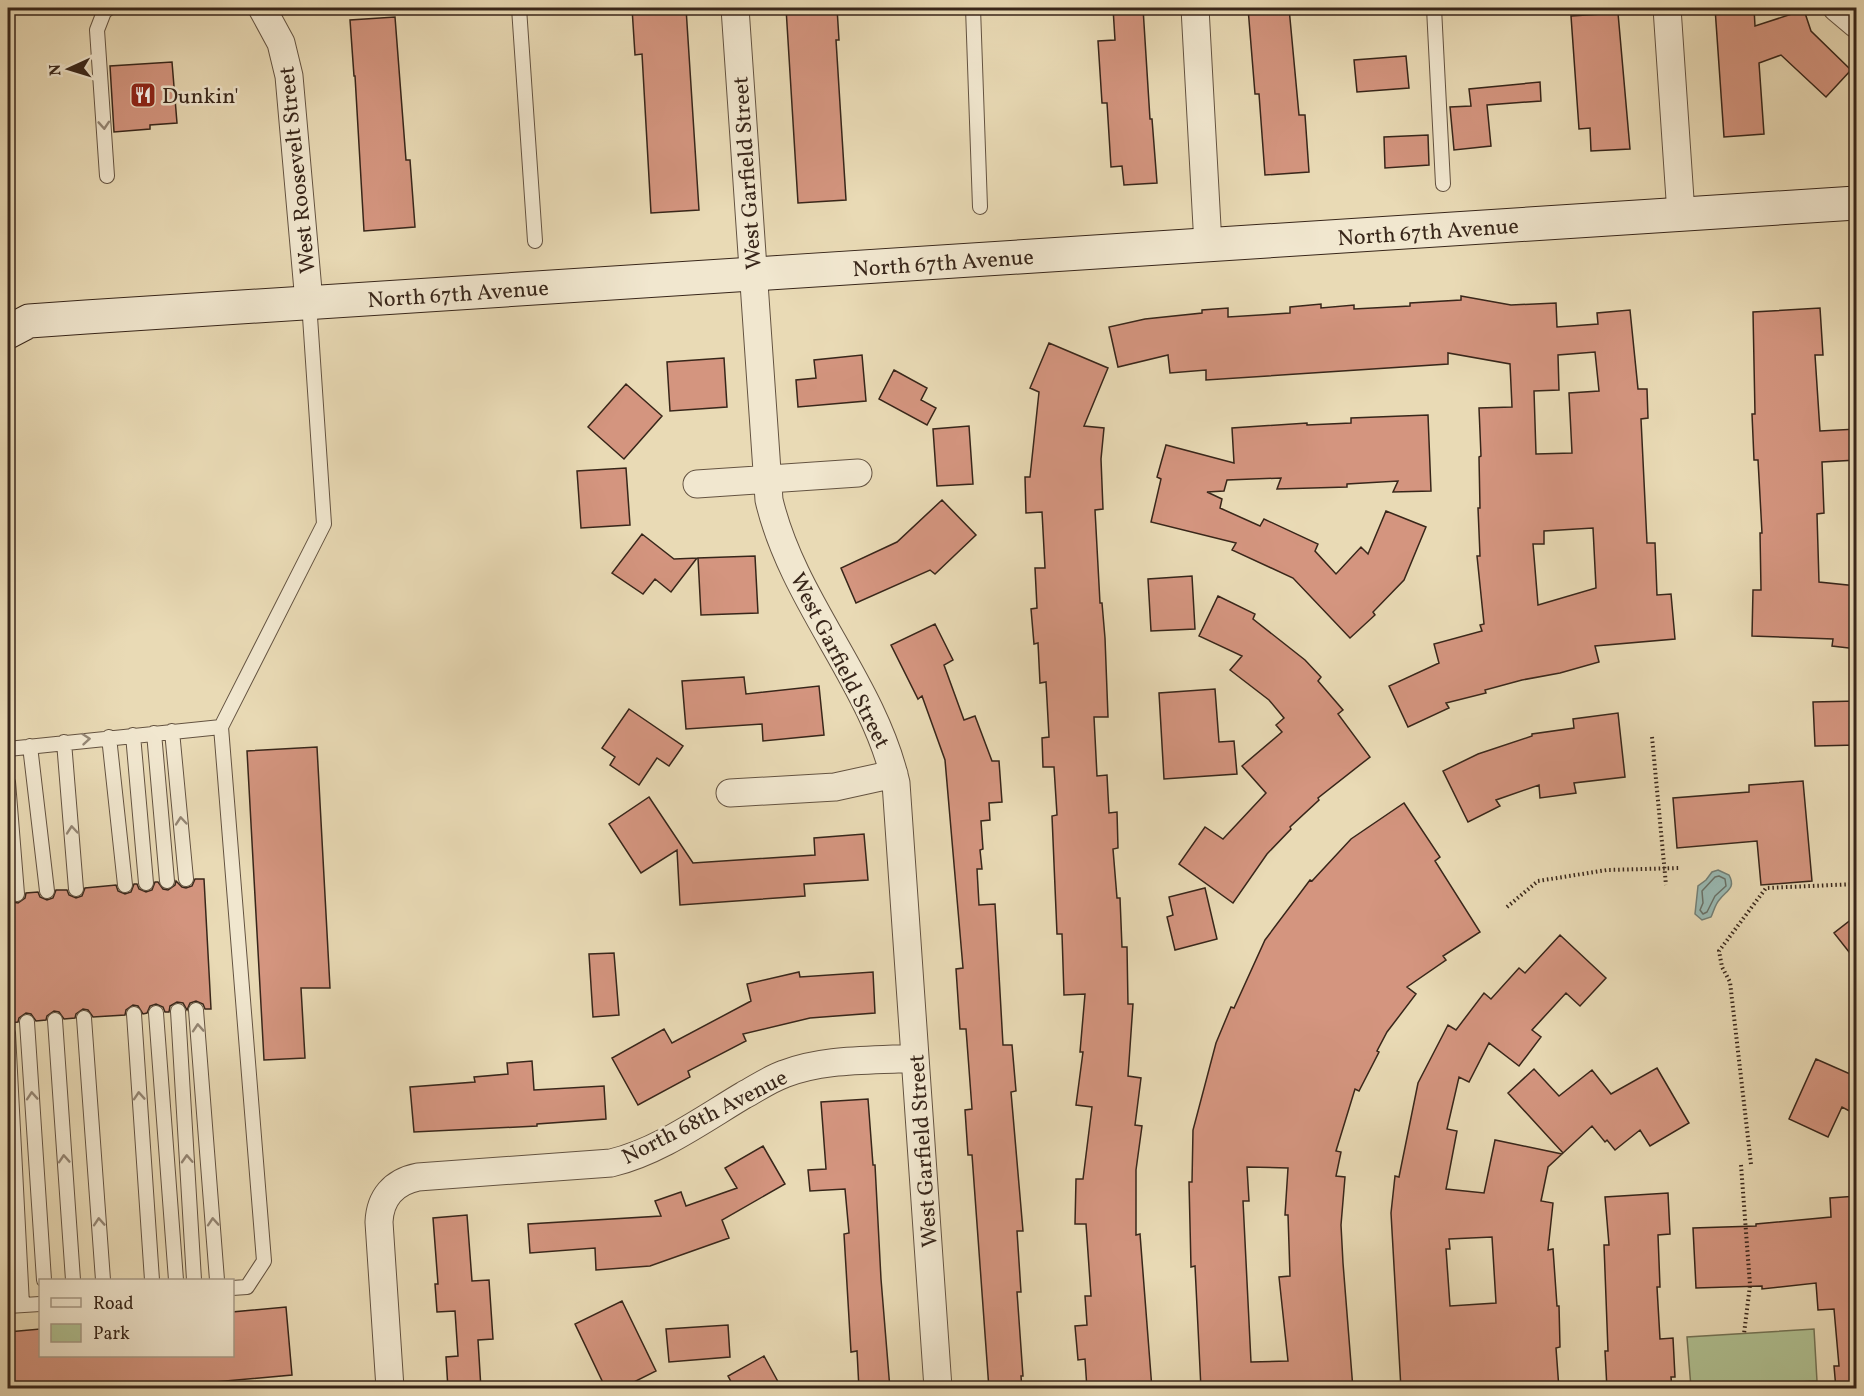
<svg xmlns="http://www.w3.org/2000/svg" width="1864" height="1396" font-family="Vollkorn,serif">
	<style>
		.green { fill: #b0c192; stroke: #747456; stroke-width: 1.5 }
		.water { fill: #99bab4; stroke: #727f76; stroke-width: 1.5 }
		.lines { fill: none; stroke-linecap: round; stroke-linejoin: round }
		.shore { stroke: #687067; stroke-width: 1.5 }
		.building { fill: #d4957f; stroke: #38261a; stroke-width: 1.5; fill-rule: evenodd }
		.lane-casing { stroke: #645341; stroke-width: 16 }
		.street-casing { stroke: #645341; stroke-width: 29 }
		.secondary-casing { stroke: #38261a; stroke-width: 35 }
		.path { stroke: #38261a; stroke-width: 4; stroke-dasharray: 1.5 3; stroke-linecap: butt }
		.lane { stroke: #f1e7cf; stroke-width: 14 }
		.street { stroke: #f1e7cf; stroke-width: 27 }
		.secondary { stroke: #f1e7cf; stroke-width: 33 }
		.oneway { stroke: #948674 }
		.labels { text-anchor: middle; stroke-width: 5; stroke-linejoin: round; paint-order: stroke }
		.poi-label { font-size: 22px; fill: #38261a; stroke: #f1e7cf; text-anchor: start }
		.street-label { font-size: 22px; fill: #38261a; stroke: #f1e7cf }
	</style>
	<rect width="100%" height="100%" fill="#e9dab5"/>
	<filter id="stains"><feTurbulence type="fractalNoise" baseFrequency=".00333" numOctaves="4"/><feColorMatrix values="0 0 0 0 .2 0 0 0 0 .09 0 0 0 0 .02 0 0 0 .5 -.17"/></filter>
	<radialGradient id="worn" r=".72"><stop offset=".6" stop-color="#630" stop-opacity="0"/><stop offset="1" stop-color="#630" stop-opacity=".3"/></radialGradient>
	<path class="green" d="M1814,1329L1817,1381L1691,1388L1687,1337Z"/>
	<path class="water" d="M1718,870L1729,875C1736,888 1727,890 1720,899C1715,904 1714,911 1711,917L1702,920L1695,914L1698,886L1706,880L1712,872Z"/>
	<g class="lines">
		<path class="shore" d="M1719,876L1725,879L1726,886L1715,896L1707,912L1703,914L1700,910L1703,903L1702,891L1715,877Z"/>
	</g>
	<path class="building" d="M632,8H686L699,210L651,213L642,54L635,55Z
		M786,8H837L839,40H836L846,200L798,203Z
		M1113,8H1143L1150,119H1152L1157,183L1124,185L1122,166L1111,167L1107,103H1102L1098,41L1115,40Z
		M1248,8H1289L1299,115H1305L1309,172L1265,175L1259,94H1255Z
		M1715,8H1754L1755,26L1804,10L1811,31L1851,70L1826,97L1781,55L1759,63L1764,134L1724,137Z
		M1618,13L1630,149L1591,151L1590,128L1579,129L1571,16Z
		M395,17L406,160H410L415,227L364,231L355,76H354L350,20Z
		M1406,56L1409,88L1357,92L1354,60Z
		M172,62L177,123L150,125V129L114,132L110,66Z
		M1540,82L1541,101L1487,105L1491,146L1454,150L1450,107L1471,106L1469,89Z
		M1428,135L1429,165L1385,168L1384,137Z
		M1461,296L1511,305L1556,303L1557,327L1598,324L1597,313L1630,310L1638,389H1647L1648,418L1641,419L1647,543H1655L1657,595L1671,594L1675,639L1595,646L1599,662L1560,673L1522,680L1485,690L1486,693L1446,703L1449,708L1408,727L1389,686L1439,663L1434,644L1482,631L1480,625L1484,624L1477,556H1480L1478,508H1480L1479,457L1481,456L1479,408L1512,407L1510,364L1448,353V364L1206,380V370L1170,373L1168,355L1118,367L1109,327L1145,319L1202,313V310L1228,308V317L1290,313V307L1321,304V308L1354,305V309L1410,306V303L1461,300ZM1595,352L1599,391L1569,393L1572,453L1536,454L1534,391L1559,390L1558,355ZM1593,528L1596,588L1538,605L1533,544H1544V531Z
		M1820,308L1823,355H1815L1820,431L1857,429V460L1822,462L1824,513L1817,514L1819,582L1857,586V649L1832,646L1833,639L1752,636L1753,590H1761L1760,533H1762L1758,460H1754L1752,414H1755L1753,312Z
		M1049,343L1108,368L1084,426L1104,428L1101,459L1103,509L1095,510L1100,603H1102L1105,638L1108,717H1094L1097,776L1107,775L1109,813L1117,812L1118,848L1113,849L1117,898H1120L1122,947H1127L1128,1004H1133L1128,1076L1141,1078L1135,1125L1142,1126L1136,1170V1235L1140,1234L1152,1389H1087L1085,1359L1078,1360L1075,1326L1087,1325L1085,1296H1091L1086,1224H1075L1076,1179H1083L1092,1107L1076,1105L1083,1052H1080L1085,994L1064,995L1062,934H1057L1052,816L1057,815L1054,767H1043L1042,738L1049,737L1046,682L1040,683L1038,643L1034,644L1031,609L1037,608L1035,568H1045L1042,512L1026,513L1025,477H1030L1039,392L1030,388Z
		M862,355L866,401L798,407L796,380L816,378L814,360Z
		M724,358L727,407L670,411L667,362Z
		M894,370L927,388L921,400L936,408L927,425L879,399Z
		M626,384L662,416L624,459L588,427Z
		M1428,415L1431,491L1393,492L1398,481L1347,484V487L1277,489L1281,478L1227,480L1224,491L1207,492L1222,499L1220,508L1260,526L1264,519L1318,544L1315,551L1336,574L1361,547L1368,554L1386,511L1426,527L1404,580L1373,612L1375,615L1350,638L1293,578L1232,550L1236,543L1151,522L1161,479L1157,477L1166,445L1234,463L1232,428L1307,423V425L1351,423V418Z
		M969,426L973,484L937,486L933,429Z
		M626,468L630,525L581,528L577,471Z
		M942,500L976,535L935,574L930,570L856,603L841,568L897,542Z
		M642,534L674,559L697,558L671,592L655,579L643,594L612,573Z
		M755,556L758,613L701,615L698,558Z
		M1192,576L1195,629L1151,631L1148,579Z
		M1218,596L1255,614L1253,619L1305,660L1321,677L1318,681L1343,710L1338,714L1370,757L1318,798L1319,800L1290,827L1291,829L1267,854L1233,903L1179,864L1205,827L1223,839L1266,793L1242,766L1282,732L1276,725L1284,718L1269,700L1230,670L1242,656L1199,636Z
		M935,624L953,660L944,665L964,720L975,716L992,761H999L1002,802L989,803L990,820L981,821L983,849L980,850L982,869H977L979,905L995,904L1003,1045H1012L1016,1091L1011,1092L1023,1231H1017L1021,1292H1017L1023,1376H1021L1022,1389H989L972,1155H968L965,1110L972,1109L966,1029H960L956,969L963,968L945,760L922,696L918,699L891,645Z
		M744,677L746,694L819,686L824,735L763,741L762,724L686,729L682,681Z
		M1215,689L1219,742L1234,741L1237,774L1164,779L1159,693Z
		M1857,701V745L1815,746L1813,702Z
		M629,709L683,746L669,766L657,758L639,785L610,765L615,757L602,748Z
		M1618,713L1625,777L1574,783L1576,793L1540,798L1539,785L1496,800L1500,806L1468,822L1443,771L1478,754L1532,736V734L1574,728L1573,719Z
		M317,747L330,988H301L305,1058L264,1060L247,751Z
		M1803,781L1812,881L1761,885L1757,841L1677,848L1673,798L1749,792V785Z
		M649,797L693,863L815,855L814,838L864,834L868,880L804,884L805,896L680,905L677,850L641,873L609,824Z
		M1404,803L1440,857L1435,861L1480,932L1443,956L1446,960L1407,987L1416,994L1387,1032L1377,1051L1379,1052L1359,1091L1355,1089L1336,1151L1341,1152L1336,1176L1345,1177L1341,1225L1343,1263L1353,1389H1201L1195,1266L1191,1267L1189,1182H1192L1193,1130L1216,1043L1231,1007L1234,1008L1265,940L1310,880L1312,881L1351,839ZM1247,1167L1288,1168L1285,1215H1288L1290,1276L1279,1277L1288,1361L1251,1362L1243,1201H1249Z
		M195,879H204L211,1009H205L203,1004L196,1001L190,1003L187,1010L183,1003L177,1002L170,1006L169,1012H165L163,1007L156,1004L150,1006L147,1013L143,1014L138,1006L133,1005L126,1010L125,1015L93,1017L88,1010L83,1009L76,1014L75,1018L64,1019L59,1012L54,1011L47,1016L46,1020L36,1021L31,1014L26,1013L19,1018L18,1022L8,1023V894L13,902L18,903L25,898L26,893L38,892L40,897L47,900L53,898L56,890H67L69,895L76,898L82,896L85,888L116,885L118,891L125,894L131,892L134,884H137L139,889L146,892L152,890L155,882H158L163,889L168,890L175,885L176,881L182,887L186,888L192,886Z
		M1205,888L1217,939L1175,950L1167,917L1173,915L1169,897Z
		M1857,915V962L1834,933Z
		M1560,935L1606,978L1580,1006L1566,993L1532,1030L1541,1037L1519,1066L1489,1043L1469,1082L1459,1077L1447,1129L1457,1131L1446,1189L1484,1193L1495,1140L1562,1154L1548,1167L1541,1201L1553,1203L1548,1250L1553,1249L1557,1306H1559L1560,1347L1556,1348L1559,1389H1494V1387L1401,1389L1391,1213L1395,1176L1399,1177L1418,1083L1448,1025L1456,1030L1484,993L1491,999L1519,968L1525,973ZM1492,1237L1496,1303L1450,1306L1446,1249H1450L1449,1239Z
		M614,953L619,1015L593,1017L589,954Z
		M799,972L800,977L873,972L875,1013L810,1018L743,1034L746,1041L688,1071L690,1077L638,1105L612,1058L664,1029L672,1043L751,1001L747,984Z
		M1816,1059L1857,1077V1115L1842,1107L1828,1137L1789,1119Z
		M532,1061L534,1090L604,1086L606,1119L537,1124V1126L414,1132L410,1087L475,1082L474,1077L508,1074L507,1063Z
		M1657,1068L1689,1123L1650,1146L1640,1130L1615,1150L1607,1140L1605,1142L1592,1126L1563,1153L1508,1093L1534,1069L1559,1096L1592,1070L1611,1094Z
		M868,1099L873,1165H875L881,1279L890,1389H859L857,1351L851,1352L844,1234L849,1233L845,1189L810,1191L808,1170L826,1169L821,1102Z
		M763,1146L785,1184L722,1220L729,1238L650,1266L596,1270L595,1248L530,1253L528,1224L661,1216L655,1201L681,1192L686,1206L737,1188L725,1168Z
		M1668,1193L1670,1234L1658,1235L1660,1287H1657L1660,1339L1673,1338L1675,1377H1671L1672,1389H1607L1605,1351H1608L1604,1245H1609L1605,1197Z
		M1857,1196V1389H1836L1834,1366H1839L1834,1309L1818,1310L1816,1283L1762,1289V1286L1696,1288L1693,1228L1756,1226V1224L1831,1217L1830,1198Z
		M467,1215L472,1281L489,1280L493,1339L478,1340L481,1389H448L446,1357L458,1356L455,1311L437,1312L435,1284H438L433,1218Z
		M622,1301L656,1371L620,1389H606L575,1324Z
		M286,1307L292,1375L136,1389H8V1332L40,1329V1356H232V1312Z
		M728,1325L730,1357L669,1362L666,1329Z
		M764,1356L782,1389H735L728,1376Z"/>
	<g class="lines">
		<g class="lane-casing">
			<path id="lane" d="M519,8L535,241
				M973,8L980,207
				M1434,8L1443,184
				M107,176L97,30L104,12L109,8
				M172,731L186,879
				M154,733L167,881
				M133,735L146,883
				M109,737L125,885
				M64,742L76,889
				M30,746L47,891
				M8,749L221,727
				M8,782L17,894
				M196,1010L217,1280
				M178,1011L194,1280
				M156,1013L176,1280
				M134,1014L152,1280
				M84,1018L103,1280
				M55,1020L73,1280
				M27,1022L44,1280
				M8,1033L22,1305
				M232,1288L247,1287L264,1261L221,727L324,524L309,302
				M8,1306L40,1304"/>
		</g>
		<g class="street-casing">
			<path id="street" d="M262,8L281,43L289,76L309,302
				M735,8L769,500C793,602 873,682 896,783L938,1388
				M1195,8L1208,245
				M1667,8L1681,214
				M1837,8L1856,24
				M697,484L858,473
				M730,793L835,787L894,774
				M390,1388L379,1222C380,1198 393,1182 418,1177L611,1163C658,1152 702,1120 744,1095C757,1088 770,1079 784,1074C825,1058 873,1061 915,1058"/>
		</g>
		<g class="secondary-casing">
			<path id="secondary" d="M8,332L29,321L86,317L1856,203"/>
		</g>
		<path class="path" d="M1652,737L1666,885
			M1507,907L1538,881L1607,870L1679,868
			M1751,1164L1730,982L1722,967L1719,951L1766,888L1856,884
			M1741,1165L1750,1285L1744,1334
			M1749,1385V1388"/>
		<use href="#lane" class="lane"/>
		<use href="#street" class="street"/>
		<use href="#secondary" class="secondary"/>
	</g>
	<defs><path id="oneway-chevron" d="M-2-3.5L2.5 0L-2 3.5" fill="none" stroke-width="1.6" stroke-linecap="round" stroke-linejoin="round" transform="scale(1.5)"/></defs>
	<g class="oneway">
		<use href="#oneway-chevron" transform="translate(104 125) rotate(86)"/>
		<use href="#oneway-chevron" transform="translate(86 739) rotate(-5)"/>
		<use href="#oneway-chevron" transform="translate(181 821) rotate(-95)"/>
		<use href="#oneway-chevron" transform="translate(72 830) rotate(-95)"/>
		<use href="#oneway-chevron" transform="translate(198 1028) rotate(-94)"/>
		<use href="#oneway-chevron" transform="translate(32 1096) rotate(-94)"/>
		<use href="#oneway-chevron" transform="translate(139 1096) rotate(-94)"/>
		<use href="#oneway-chevron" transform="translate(64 1159) rotate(-94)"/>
		<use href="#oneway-chevron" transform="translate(187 1159) rotate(-93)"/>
		<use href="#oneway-chevron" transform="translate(99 1222) rotate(-94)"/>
		<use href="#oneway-chevron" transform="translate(213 1222) rotate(-94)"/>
	</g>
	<defs>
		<g id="restaurant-square" transform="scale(1.35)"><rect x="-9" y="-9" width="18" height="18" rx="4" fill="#8f2418" stroke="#f1e7cf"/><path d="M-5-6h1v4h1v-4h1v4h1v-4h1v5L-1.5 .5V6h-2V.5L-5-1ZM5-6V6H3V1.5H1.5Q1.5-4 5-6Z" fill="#fff"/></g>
	</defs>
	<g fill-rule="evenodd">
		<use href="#restaurant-square" x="143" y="95"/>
	</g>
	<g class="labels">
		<g class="poi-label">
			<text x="162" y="103">Dunkin'</text>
		</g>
		<g class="street-label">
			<text transform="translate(296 170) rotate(-96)" y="8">West Roosevelt Street</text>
			<text transform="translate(746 173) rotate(-94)" y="8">West Garfield Street</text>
			<text transform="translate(1428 231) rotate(-4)" y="8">North 67th Avenue</text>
			<text transform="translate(943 262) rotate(-4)" y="8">North 67th Avenue</text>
			<text transform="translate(458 293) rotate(-4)" y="8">North 67th Avenue</text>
			<text transform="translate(841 660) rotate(63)" y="8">West Garfield Street</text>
			<text transform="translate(704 1116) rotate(-27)" y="8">North 68th Avenue</text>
			<text transform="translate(922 1151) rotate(-94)" y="8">West Garfield Street</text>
		</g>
	</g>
	<rect width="1864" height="1396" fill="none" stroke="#e9dab5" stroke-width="30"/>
	<rect x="9" y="9" width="1846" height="1378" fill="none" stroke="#38261a" stroke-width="3"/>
	<rect x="15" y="15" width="1834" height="1366" fill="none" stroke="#38261a" stroke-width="1.5"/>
	<rect x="39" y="1279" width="195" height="78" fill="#f1e7cf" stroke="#a79a87" stroke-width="1.5"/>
	<rect x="51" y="1298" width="30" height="9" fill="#f1e7cf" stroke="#a79a87" stroke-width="1.5"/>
	<text x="93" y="1309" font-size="18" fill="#38261a">Road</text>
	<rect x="51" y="1324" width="30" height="18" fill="#b0c192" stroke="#a79a87" stroke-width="1.5"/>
	<text x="93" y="1339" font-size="18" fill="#38261a">Park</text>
	<g transform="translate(69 69) rotate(266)" stroke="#f1e7cf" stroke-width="4.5" paint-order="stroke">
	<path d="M0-4.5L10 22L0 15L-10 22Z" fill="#38261a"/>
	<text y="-9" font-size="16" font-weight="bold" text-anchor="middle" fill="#38261a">N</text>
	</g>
	<rect width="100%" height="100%" filter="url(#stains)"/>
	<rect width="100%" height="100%" fill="url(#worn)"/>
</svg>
